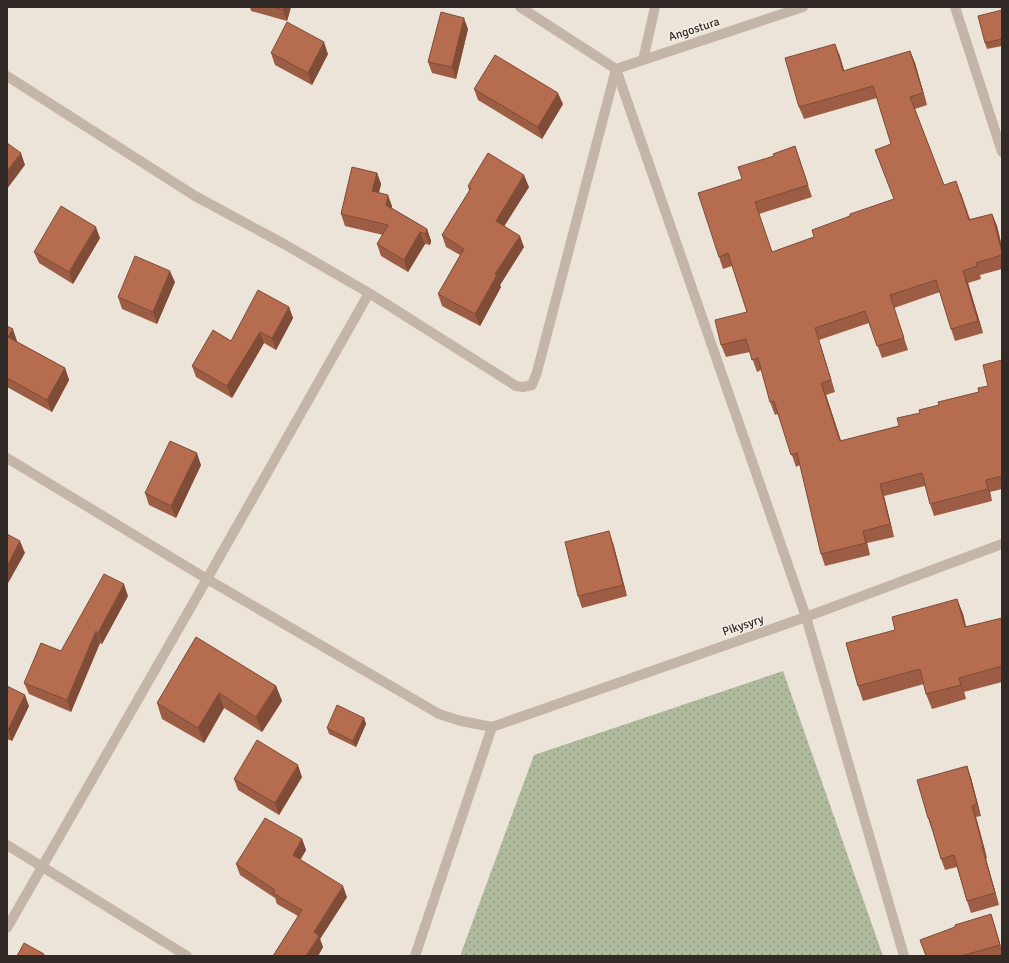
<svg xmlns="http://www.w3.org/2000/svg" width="1009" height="963" font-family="Signika,sans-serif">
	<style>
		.park { fill: url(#park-dots) }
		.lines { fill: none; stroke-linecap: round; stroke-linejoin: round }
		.minor { stroke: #c3b5a7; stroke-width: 10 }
		.wall { fill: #9c5d44 }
		.shaded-wall { fill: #7f4c37 }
		.building { fill: #b56c4f; stroke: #7f4c37 }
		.labels { text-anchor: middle; stroke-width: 3; stroke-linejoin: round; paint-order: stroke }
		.street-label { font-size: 12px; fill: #312a26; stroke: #f6efe5 }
	</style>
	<defs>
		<pattern id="park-dots" width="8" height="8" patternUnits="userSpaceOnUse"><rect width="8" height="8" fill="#aeba9b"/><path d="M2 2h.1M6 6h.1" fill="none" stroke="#8e977e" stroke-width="1.8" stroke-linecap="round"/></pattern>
	</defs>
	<rect width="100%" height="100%" fill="#ede4d9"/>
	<path class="park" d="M783,671L883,956H460L534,755Z"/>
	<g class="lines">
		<path class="minor" d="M520,7L616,69L806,617L904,956
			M955,7L1002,152
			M643,60L655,7
			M616,69L803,7
			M7,76L195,196L284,244L369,293L207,579L7,928
			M369,293L516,386L523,387L532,385L537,372L616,69
			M7,458L207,579L439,714L461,721L492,727
			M492,727L806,617L1002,544
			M7,845L187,956
			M415,956L492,727"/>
	</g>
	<path class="wall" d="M250,7H291L287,21L251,11Z
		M1002,10V46L987,49L985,43Z
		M468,29L456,79L432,73L428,62Z
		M835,44L844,71L910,51L915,63L927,105L915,109L944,185L961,193L970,219L992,214L997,226L1002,247V269L980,275L981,279L968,283L983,333L955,341L951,329L940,292L894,308L908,350L882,358L869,323L819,340L835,392L826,395L841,441L899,426L920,413L939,405L979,392L988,386L1002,360V489L990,492L992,501L934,516L930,504L925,486L884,496L894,537L867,543L870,555L825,566L821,554L800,465L796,467L778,414L775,415L770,402L761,370L757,372L750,352L726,357L721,345L747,312L732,266L723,269L719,257L742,179L799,158L812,197L759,214L772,252L814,237L850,216L894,199L891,144L877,98L804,119L799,107Z
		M271,53L328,54L312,85L275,65Z
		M474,89L563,104L542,139L478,100Z
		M377,173L381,184L379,193L392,206V208L427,229L431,241L430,245L425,244L408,272L381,256L377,244L383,235L345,226L341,214Z
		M468,186L529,187L504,226L524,247L500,285L501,287L480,326L442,306L438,294L460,255L446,247L442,235L469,191Z
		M100,238L73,284L39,263L34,252Z
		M175,282L157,324L122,309L118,297Z
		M289,307L293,318L276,350L264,343L232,398L196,377L192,366L231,341Z
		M7,326L17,341H16L65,368L69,380L52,412L7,387Z
		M201,465L176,518L149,505L145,493Z
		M613,543L627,596L582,608L578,596Z
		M128,596L102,644L100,643L71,712L29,694L24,683Z
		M957,599L963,614L966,627L1002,618V682L964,692L966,699L932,709L926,694L924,684L863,701L858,686Z
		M196,637L276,686L282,701L262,732L224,708L204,743L162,719L157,703Z
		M7,686L29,706L12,741L7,739Z
		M364,718L366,724L356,747L329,734L327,728Z
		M967,766L971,778L981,816L976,817L987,858L986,859L999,905L971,913L967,901L957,867L945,870L941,859L933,830H932L928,818Z
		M302,777L279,815L238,790L234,779Z
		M302,839L306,850L300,860L347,897L320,939L323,947L318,956H273L298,916L277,904L275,898L240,875L236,864Z
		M991,914L995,926L1002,950V956H926Z"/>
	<path class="shaded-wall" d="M283,7H291L287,21L283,10Z
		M464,18L468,29L456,79L452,67Z
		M324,42L328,54L312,85L308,73Z
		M835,44L840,56L848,84L843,71Z
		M910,51L915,63L927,105L923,93Z
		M558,93L563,104L542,139L538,127Z
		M21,153L25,165L7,189V171Z
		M377,173L381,184L376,203L372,191Z
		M524,175L529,187L500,233L496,221Z
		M388,195L392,206L390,216L386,205Z
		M992,214L997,226L1002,247V252Z
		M96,227L100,238L73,284L69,272Z
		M427,229L431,241L430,245L425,234Z
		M420,232L425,244L408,272L404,260Z
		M520,236L524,247L500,285L501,287L480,326L475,314L495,274Z
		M170,271L175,282L157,324L153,312Z
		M963,271L968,283L983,333L978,321Z
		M289,307L293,318L276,350L272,338Z
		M815,328L819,340L835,392L831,380Z
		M13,329L17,341L12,348L8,337Z
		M260,332L264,343L232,398L227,386Z
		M65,368L69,380L52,412L47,400Z
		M821,383L826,395L845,453L840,441Z
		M197,453L201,465L176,518L171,506Z
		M986,480L990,492L992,501L988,489Z
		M880,484L884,496L894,537L890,524Z
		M609,531L613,543L627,596L623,585Z
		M863,531L867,543L870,555L866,543Z
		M20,541L25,553L7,585V566Z
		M124,584L128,596L102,644L98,633Z
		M957,599L963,614L970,642L965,627Z
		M96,631L100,643L71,712L67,700Z
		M959,678L964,692L966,699L961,685Z
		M276,686L282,701L262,732L256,717Z
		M219,693L224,708L204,743L198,728Z
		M25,695L29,706L12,741L8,730Z
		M364,718L366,724L356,747L353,741Z
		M298,765L302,777L279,815L275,803Z
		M967,766L971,778L981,816L977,804Z
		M972,806L976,817L987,858L983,847Z
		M302,839L306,850L297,866L293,855Z
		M982,847L986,859L999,905L995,893Z
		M343,886L347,897L320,939L323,947L318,956H306L314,932Z"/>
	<path class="building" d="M273,7H283V10Z
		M1002,10V39L985,43L978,16Z
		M441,12L464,18L452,67L428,62Z
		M287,22L324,42L308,73L271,53Z
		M835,44L843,71L910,51L923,93L910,97L944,185L956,181L969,220L992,214L1002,252V255L976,263L977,266L963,271L978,321L951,329L936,280L890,295L904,338L877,346L865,311L815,328L831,380L821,383L840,441L899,426L897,418L920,413L919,410L939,405L938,402L979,392L978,388L988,386L983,365L1002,360V476L986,480L988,489L930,504L922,473L880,484L890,524L863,531L866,543L821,554L797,453L791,455L774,401L770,402L758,358L752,360L746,339L721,345L715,320L747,312L728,253L719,257L698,193L742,179L738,167L774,156L773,154L795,146L808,185L755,202L772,252L814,237L812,230L850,216V214L894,199L875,150L891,144L873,86L799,107L785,58Z
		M495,55L558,93L538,127L474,89Z
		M7,143L21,153L7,171Z
		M488,153L524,175L496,221L520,236L495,274L497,275L475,314L438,294L464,249L442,235L471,188L468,186Z
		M352,167L377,173L372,191L388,195L386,205L427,229L425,234L420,232L404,260L377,244L388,225L341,214Z
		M61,206L96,227L69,272L34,252Z
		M135,256L170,271L153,312L118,297Z
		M258,290L289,307L272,338L260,332L227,386L192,366L213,330L231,341Z
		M7,326L13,329L8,337L65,368L47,400L7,378Z
		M170,441L197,453L171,506L145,493Z
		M609,531L623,585L578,596L565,542Z
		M7,534L20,541L7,566Z
		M104,574L124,584L98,633L96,631L67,700L24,683L41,643L61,651Z
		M957,599L965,627L1002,618V666L959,678L961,685L926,694L920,669L858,686L846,643L895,630L892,617Z
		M196,637L276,686L256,717L219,693L198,728L157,703Z
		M7,686L25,695L8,730L7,729Z
		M337,705L364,718L353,741L327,728Z
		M257,740L298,765L275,803L234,779Z
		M967,766L977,804L972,806L983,847H982L995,893L967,901L954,855L941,859L929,818H928L917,780Z
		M265,818L302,839L293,855L343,886L314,932L319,936L306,956H273L302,910L273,893L275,890L236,864Z
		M991,914L1000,945L961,956H926L920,940L955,927V925Z
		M24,943L44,954L43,956H17Z"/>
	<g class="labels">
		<g class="street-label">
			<text transform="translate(694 29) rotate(-18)" y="4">Angostura</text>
			<text transform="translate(743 625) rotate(-19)" y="4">Pikysyry</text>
		</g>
	</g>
	<rect width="1009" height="963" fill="none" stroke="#312a26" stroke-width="16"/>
</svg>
